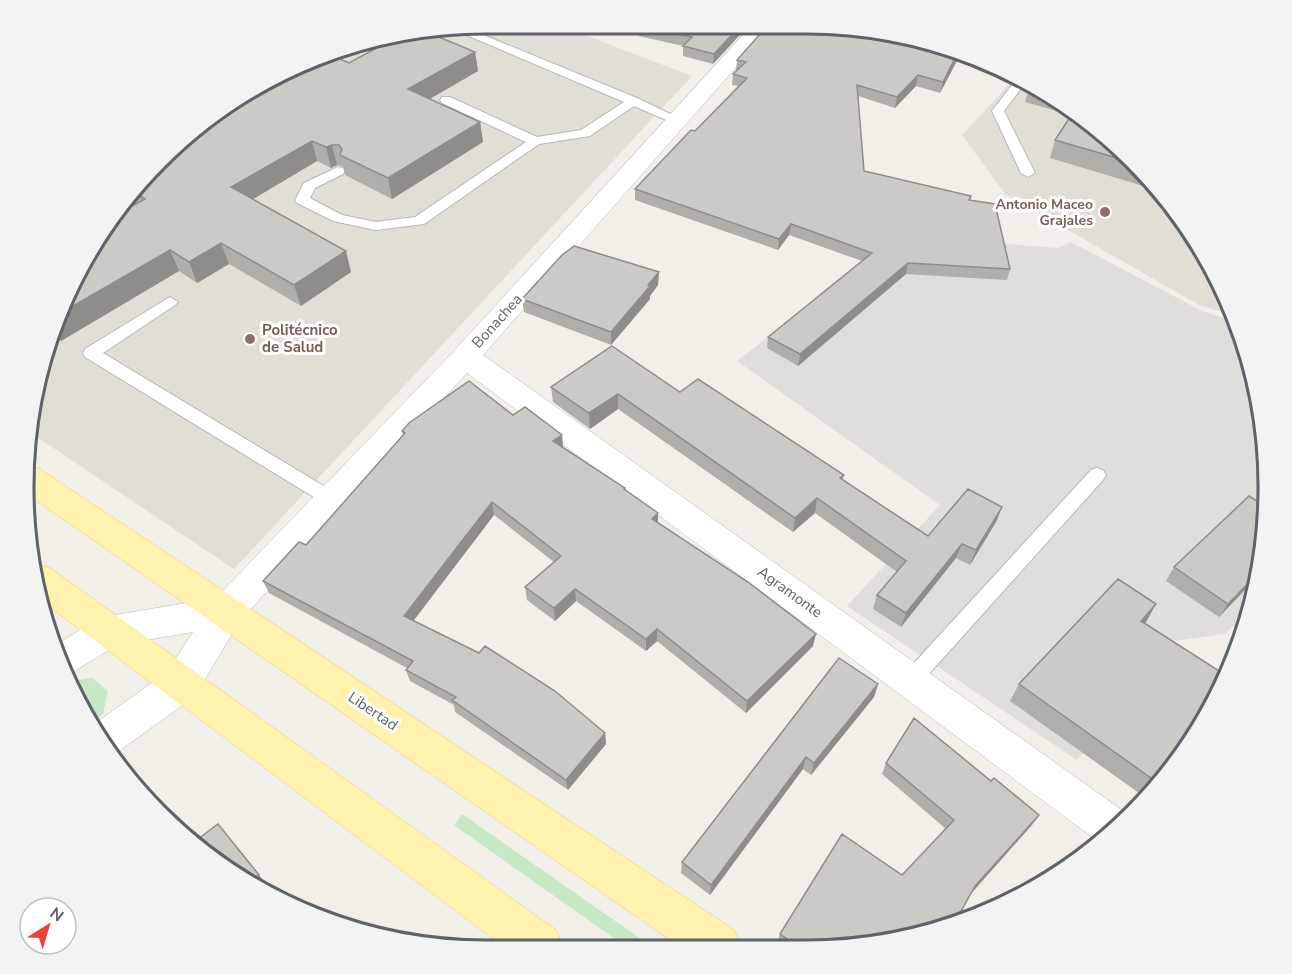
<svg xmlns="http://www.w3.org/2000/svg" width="1292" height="974" font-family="'Nunito Sans',sans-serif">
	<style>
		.industrial { fill: #e0deda }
		.education { fill: #e1ded6 }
		.green { fill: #c5e8c5 }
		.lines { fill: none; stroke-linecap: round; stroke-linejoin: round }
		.service-casing { stroke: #b5b8bc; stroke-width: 2 }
		.minor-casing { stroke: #b5b8bc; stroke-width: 1 }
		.primary-casing { stroke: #f2c960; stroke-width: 1 }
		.service { fill: #fff; fill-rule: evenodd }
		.minor { fill: #fff; fill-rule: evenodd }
		.primary { fill: #fff2af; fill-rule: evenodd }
		.wall { fill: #afaea9 }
		.shaded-wall { fill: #8f8d8a }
		.building { fill: #cccac5; stroke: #8f8d8a; stroke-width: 1.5 }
		.education-dot { fill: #8d6e63; stroke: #fff; stroke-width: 2 }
		.labels { text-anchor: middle; stroke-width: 6; stroke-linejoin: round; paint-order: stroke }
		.far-education-label { font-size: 14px; font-weight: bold; fill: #785e54; stroke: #fff; text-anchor: end }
		.street-label { font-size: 15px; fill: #5f6368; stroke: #fff }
		.education-label { font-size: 15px; font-weight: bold; fill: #785e54; stroke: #fff; text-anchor: start }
		.rim { fill: none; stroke: #5f6368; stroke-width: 3 }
	</style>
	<rect width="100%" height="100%" fill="#f1efe8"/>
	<path class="industrial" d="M943,239L1058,248L1071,242L1202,311L1236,322L1259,396L1268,487L1259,577L1248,614L1224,634L1174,641L1077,760L847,606L940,505L737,361L880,251Z"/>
	<path class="education" d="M487,24H556L692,76L234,569L31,433L33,396L72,282L159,160L255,86L367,40Z
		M1017,76L1087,119L1190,229L1235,316L1199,305L1005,194L962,135Z"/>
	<path class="green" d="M92,678L108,691L103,714L91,722L71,681Z
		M462,814L651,946H625L454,825Z"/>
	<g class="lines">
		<g class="service-casing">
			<path id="service" d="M464,27L637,98L683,120L677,124L673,123L634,106L590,136L539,144L424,224L376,230L333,221L297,203L295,200L304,183L338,167L343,168L345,171L343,174L315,188L310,198L342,215L376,222L415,217L526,142L442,103L440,100L442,97H450L537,137L581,130L624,102L452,29Z
				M1018,77L1026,82L1004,111L1035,173L1028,177L1021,173L992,111Z
				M170,297L178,302L175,305L103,353L337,494L340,499L337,504L331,506L325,504L85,357L83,353L85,349Z
				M1097,468L1103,470L1106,475L1103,480L918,686L911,689L904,686L901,680L904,674L1091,470Z"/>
		</g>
		<g class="minor-casing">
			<path id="minor" d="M752,25H773L483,355L1130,816L1099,842L467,373L239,622L195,696L112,756L102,745L93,725L167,672L193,632L117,645L68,675L54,646L96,620L109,616L216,598L455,350Z"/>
		</g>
		<g class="primary-casing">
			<path id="primary" d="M28,466L40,469L734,930L741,946H679L27,494Z
				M37,564L50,568L556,930L563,946H503L42,601L34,565Z"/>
		</g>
		<use href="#service" class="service"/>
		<use href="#minor" class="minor"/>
		<use href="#primary" class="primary"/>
	</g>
	<path class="wall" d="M749,25L713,64L683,56V46L639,36V26Z
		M475,52L478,71L430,99L480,122L483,142L392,199L345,175L343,166L337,165L331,168L317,161L253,199L351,272L301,306L229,264L197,283L179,271L61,341L54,335L72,282L132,206L128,204L159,160L349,63Z
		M961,53L940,93L916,86L895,108L858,96L864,171L971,196L970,200L1010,269L1007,280L906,274L798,366L767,348L768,337L862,261L789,235L778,250L635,200V189L695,131L738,86L732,85L733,74L737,70H736L737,60Z
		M1030,85L1087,119L1150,188L1050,158L1055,140L1071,115L1025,102Z
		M659,272L658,285L650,296V299L611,345L524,312L522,299Z
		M551,387L680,392L844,475L843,480L928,536L1002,507L996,522L970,565L956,558L901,627L873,609L877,595L897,572L815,513L793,532L618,409L590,429L553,402Z
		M513,415L562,435L563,448L625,488L626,490L658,523L813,646L746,713L657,641L646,651L576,601L555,621L527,600L525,587L554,562L494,515L413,621L605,733L606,744L568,790L455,712L454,705L410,681L406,670L407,668L269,593L263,581L306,545L403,436L402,431Z
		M1266,505L1259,575L1219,617L1166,581L1174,567Z
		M1146,622L1144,623L1190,744L1146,798L1010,701L1019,684Z
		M878,684L874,697L811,775L803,769L710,895L681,873L682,862Z
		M886,763L1032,825L865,946H782L777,943L780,934L902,875L946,829L882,774Z"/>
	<path class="shaded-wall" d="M741,25H749L713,64L714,54Z
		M475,52L478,71L412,109L408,89Z
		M958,52L961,53L940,93L943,82Z
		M918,75L916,86L895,108L897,97Z
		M480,122L483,142L392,199L388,178Z
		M312,141L317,161L238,208L231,187Z
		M332,145L337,165L331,168L326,147Z
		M791,224L789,235L778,250L779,239Z
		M221,243L229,264L197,283L189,262Z
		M170,250L179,271L61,341L55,330L61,313Z
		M346,251L351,272L301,306L294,285Z
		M908,263L906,274L798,366L800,354Z
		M659,272L658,285L650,296V299L611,345V332Z
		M618,394V409L590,429L589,413Z
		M562,435L563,447L554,454L553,441Z
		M817,498L815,513L793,532L795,518Z
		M492,502L494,515L408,628L404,616Z
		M1002,507L996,522L970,565L976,550Z
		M658,513V526L652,519Z
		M962,544L956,558L901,627L906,613Z
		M1260,571L1259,575L1219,617L1228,604Z
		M575,589L576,601L555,621L554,608Z
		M1156,604L1146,622L1130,638L1141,621Z
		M657,629V641L646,651V639Z
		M816,634L813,646L746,713L747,701Z
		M878,684L874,697L811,775L814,763Z
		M605,733L606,744L568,790L566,780Z
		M806,757L803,769L710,895L711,885Z
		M1039,815L1032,825L969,896L975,886Z
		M259,875L267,886L262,889L250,883Z"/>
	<path class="building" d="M641,24L741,25L714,54L683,46L692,37L639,26Z
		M768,25H835L925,40L958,52L943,82L918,75L897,97L857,85L864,171L971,196L969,200L995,204L1010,269L908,263L800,354L768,337L872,253L791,224L779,239L635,189L691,130L695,131L747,78L733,74L746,62L737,60Z
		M427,32L475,52L408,89L480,122L388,178L340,155L342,149L339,145H332L326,147L312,141L231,187L346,251L294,285L221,243L189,262L170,250L61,313L72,282L123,211L145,199L136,193L159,160L255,86L331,55L349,63L401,35Z
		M1074,111L1087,119L1124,160L1055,140Z
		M574,246L659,272L648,285L650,286L611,332L522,299L562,255Z
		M612,346L680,392L698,379L844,475L840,478L928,536L968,489L1002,507L976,550L962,544L906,613L877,595L906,561L817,498L795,518L618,394L589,413L551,387Z
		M469,381L513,415L525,407L562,435L553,441L625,488L624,489L658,513L652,519L748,582L816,634L747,701L657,629L646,639L575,589L554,608L525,587L561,556L492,502L404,616L479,653L485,646L555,691L605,733L566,780L452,700L456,697L406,670L413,661L263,581L299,542L306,545L405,433L402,431L409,423Z
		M1249,496L1265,506L1266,505L1260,571L1228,604L1174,567Z
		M1118,579L1156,604L1141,621L1227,676L1190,744L1158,783L1019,684Z
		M839,658L878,684L814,763L806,757L711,885L682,862Z
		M914,718L991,781L994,778L1039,815L975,886L955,922L865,946H798L780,934L842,834L902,875L954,820L886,763Z
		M218,824L259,875L250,883L230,872L194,842Z"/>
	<g class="education-dot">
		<circle cx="1105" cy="212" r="6"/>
		<circle cx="250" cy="339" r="6"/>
	</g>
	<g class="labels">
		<g class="far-education-label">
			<text x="1093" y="209">Antonio Maceo<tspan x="1093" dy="16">Grajales</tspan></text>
		</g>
		<g class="street-label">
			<text transform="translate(497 321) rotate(-48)" y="5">Bonachea</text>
			<text transform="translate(790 592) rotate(36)" y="5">Agramonte</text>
			<text transform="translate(373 711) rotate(34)" y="5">Libertad</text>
		</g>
		<g class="education-label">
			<text x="262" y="335">Politécnico<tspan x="262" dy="17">de Salud</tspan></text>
		</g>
	</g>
	<path d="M0 0H1292V974H0ZM486 34H806A452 452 0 0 1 1258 486V488A452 452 0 0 1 806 940H486A452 452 0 0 1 34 488V486A452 452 0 0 1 486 34Z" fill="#f2f3f3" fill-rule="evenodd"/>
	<path class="rim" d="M486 34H806A452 452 0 0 1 1258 486V488A452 452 0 0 1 806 940H486A452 452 0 0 1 34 488V486A452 452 0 0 1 486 34Z"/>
	<g transform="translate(48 926) rotate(37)"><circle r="28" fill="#ffffff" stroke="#bfc1c3" stroke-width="1.5"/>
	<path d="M0-4.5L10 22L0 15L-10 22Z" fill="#ea4335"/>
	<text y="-9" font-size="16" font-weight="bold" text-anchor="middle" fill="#5f6368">N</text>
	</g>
</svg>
